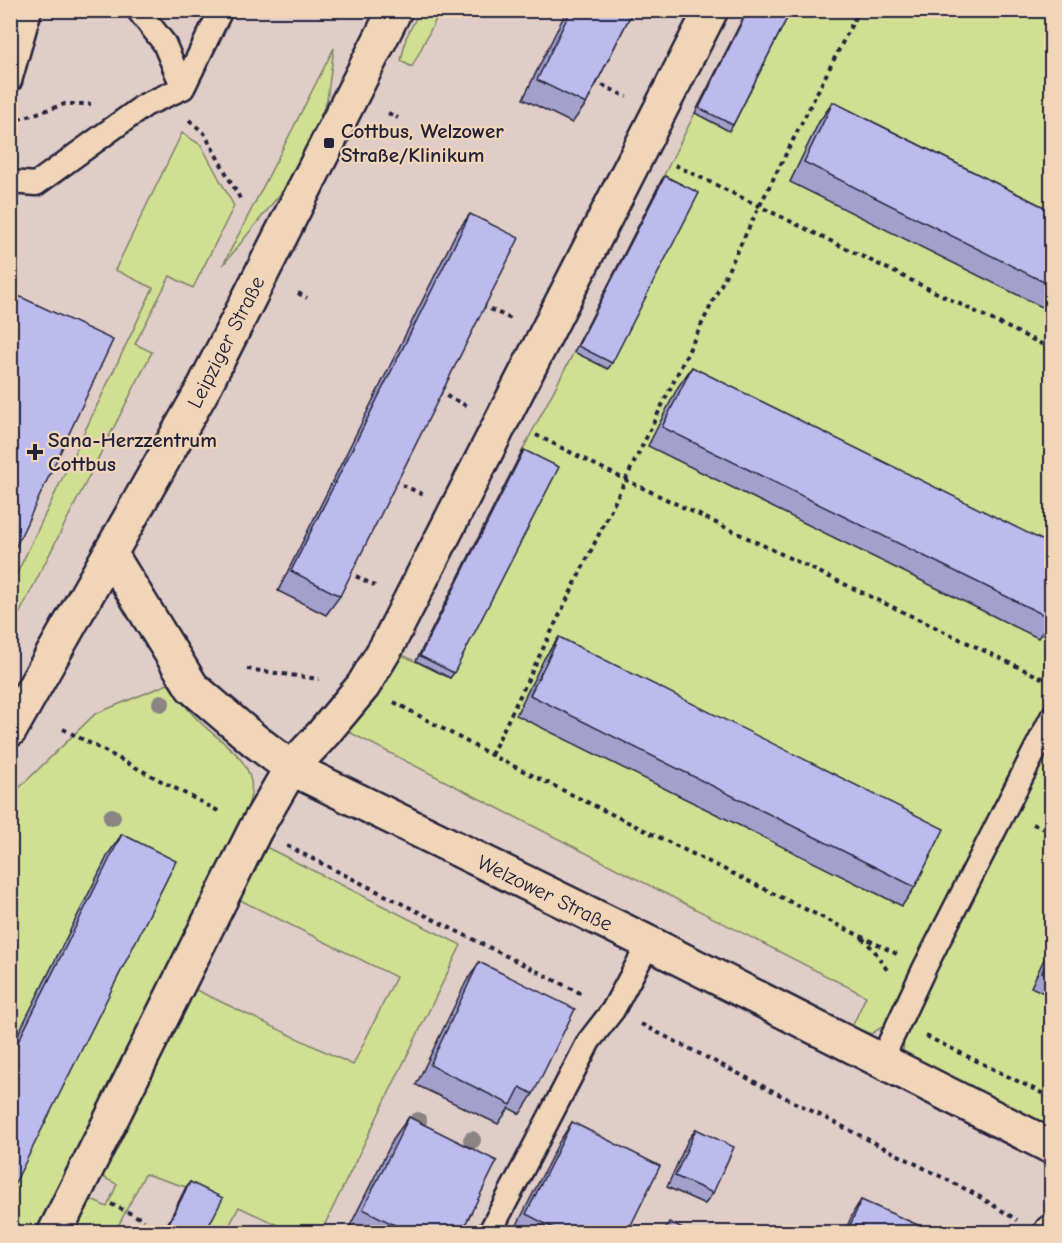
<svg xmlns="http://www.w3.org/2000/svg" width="1062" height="1243" font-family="'Comic Neue',sans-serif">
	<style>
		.green { fill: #d1df93; stroke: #7a8067; stroke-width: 1.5 }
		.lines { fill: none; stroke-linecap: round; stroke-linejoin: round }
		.lane-casing { stroke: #22223b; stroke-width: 27 }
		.street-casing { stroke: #22223b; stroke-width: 38 }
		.secondary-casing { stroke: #22223b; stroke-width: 38 }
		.path { stroke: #22223b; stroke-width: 4; stroke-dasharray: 4.5 4.5; stroke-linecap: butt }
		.lane { stroke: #f1d5b8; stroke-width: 22 }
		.street { stroke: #f1d5b8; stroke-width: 33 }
		.secondary { stroke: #f1d5b8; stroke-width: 33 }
		.tree { fill: #8b8484 }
		.wall { fill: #a3a1cc; stroke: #22223b; stroke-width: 1.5 }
		.building { fill: #bdbbed; stroke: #22223b; stroke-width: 1.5 }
		.poi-dot { fill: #22223b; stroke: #f1d5b8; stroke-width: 2 }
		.labels { text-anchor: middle; stroke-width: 4.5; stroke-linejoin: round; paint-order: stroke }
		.poi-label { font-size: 21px; font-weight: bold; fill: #22223b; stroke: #f1d5b8; text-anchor: start }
		.street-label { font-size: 21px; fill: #22223b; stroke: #f1d5b8 }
	</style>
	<rect width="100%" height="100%" fill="#e1cdc8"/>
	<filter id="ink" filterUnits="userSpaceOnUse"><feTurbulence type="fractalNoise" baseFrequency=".0167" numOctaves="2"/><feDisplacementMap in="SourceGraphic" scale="12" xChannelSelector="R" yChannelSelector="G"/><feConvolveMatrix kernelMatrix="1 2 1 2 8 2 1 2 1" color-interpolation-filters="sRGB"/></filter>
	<g filter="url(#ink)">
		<path class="green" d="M420,10L440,11L412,67L401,61L406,38Z
			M790,11H1051V692L887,1024L871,1034L852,1027L866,996L341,728L398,653L450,678L554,473L520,455L574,352L608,368L661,181L695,113L729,131Z
			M334,48L327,100L305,154L289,183L223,265Z
			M182,133L201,145L234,206L193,288L170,276L135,344L152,352L11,630V586L153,288L115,270Z
			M168,684C178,696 187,709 198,720C216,739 247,754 251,782C254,799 242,819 237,835L39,1232H11L10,800L14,793L95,714Z
			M1051,740L1052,1124L1050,1127L903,1054L904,1035Z
			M258,843L461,945L321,1232H292L239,1207L226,1232H204L218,1203L186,1187L145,1174L115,1232H67L85,1197L107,1207L117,1184L96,1174L190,987L353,1065L396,977L232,896Z"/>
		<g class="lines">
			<g class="lane-casing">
				<path id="lane" d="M138,10L164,43L183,88
					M10,81L30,10
					M10,182L36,184L145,105L183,88L221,10
					M881,1061L925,967L1052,717
					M490,1232L589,1041L613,1010L649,943"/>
			</g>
			<g class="street-casing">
				<path id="street" d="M111,555L192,687L254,740L291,768L649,943L1052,1147
					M55,1232L255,830L291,768L322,735L363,686L387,646L711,10
					M1051,1232H1052"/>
			</g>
			<g class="secondary-casing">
				<path id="secondary" d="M10,730L202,391L395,10"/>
			</g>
			<path class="path" d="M594,81L627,97
				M388,113L398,118
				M189,120L204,133L242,202
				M10,122L65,104H91
				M675,165L1052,349
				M298,293L307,298
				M482,305L513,320
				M438,392L469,407
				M536,435L626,480L1052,683
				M394,481L424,495
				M348,572L375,586
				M247,669L319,679
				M394,702L491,755L897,954
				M63,729L222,813
				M491,755L759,207L859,10
				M1033,824L1052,832
				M287,846L584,995
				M862,938L874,950L887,970
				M641,1024L975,1194L1017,1220
				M926,1036L1052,1098
				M111,1204L144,1220"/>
			<use href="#lane" class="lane"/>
			<use href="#street" class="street"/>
			<use href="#secondary" class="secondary"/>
		</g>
		<g class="tree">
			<circle cx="161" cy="703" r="9"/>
			<circle cx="112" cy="817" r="9"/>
			<circle cx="418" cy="1121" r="9"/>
			<circle cx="472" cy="1140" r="9"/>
		</g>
		<path class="wall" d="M567,10H633L586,104L572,123L523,99Z
			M747,10H791L733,125L729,131L695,113Z
			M833,102L1052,211V312L790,182L819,122Z
			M665,176L612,363L608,369L574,352L661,181Z
			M470,214L340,596L326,615L278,591L456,233Z
			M692,367L1052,619L1038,638L648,446L678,387Z
			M524,450L454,673L450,678L416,661L520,455Z
			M559,637L915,887L902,906L516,715L545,657Z
			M122,834L10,1193V1050L109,853Z
			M1052,942V997L1031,987Z
			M479,962L533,1094L520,1114L509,1108L498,1124L416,1085L466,982Z
			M409,1117L461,1233H358L349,1228L395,1136Z
			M572,1122L627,1233H513L559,1142Z
			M696,1129L713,1193L705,1204L667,1187L688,1140Z
			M190,1182L205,1233H163L186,1187Z
			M861,1200L915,1233H844L854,1211Z"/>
		<path class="building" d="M571,10H633L586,104L537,80Z
			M748,10H791L733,125L699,108Z
			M833,102L1052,211V286L804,162Z
			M665,176L699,193L612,363L578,346Z
			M470,214L519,238L340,596L291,571Z
			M10,292L113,340L10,559Z
			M692,367L1052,545V619L662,427Z
			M524,450L559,467L454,673L420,656Z
			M559,637L944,829L915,887L530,695Z
			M122,834L176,861L10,1193V1058Z
			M1052,950V976L1042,972Z
			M479,962L575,1009L533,1094L520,1087L511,1105L430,1065Z
			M409,1117L497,1161L461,1233H450L446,1230L445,1233H410L363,1209Z
			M572,1122L660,1166L627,1233H563L526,1214Z
			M696,1129L734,1147L713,1193L675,1176Z
			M190,1182L223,1198L205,1233H164Z
			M861,1200L918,1225L915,1233H847Z
			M669,1222L690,1233H663Z"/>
	</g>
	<g class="poi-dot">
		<rect x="323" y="137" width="12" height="12" rx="3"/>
		<path d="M32 443h6v6h6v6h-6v6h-6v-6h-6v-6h6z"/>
	</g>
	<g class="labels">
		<g class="poi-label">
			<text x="341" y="138">Cottbus, Welzower<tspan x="341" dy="24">Straße/Klinikum</tspan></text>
			<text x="48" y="447">Sana-Herzzentrum<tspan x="48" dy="24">Cottbus</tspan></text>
		</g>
		<g class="street-label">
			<text transform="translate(226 342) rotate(-63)" y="7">Leipziger Straße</text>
			<text transform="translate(545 893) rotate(26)" y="7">Welzower Straße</text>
		</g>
	</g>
	<rect width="1062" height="1243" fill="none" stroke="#f1d5b8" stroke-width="36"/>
	<rect x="18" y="18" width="1026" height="1207" fill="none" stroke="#22223b" stroke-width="2" filter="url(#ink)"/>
</svg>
